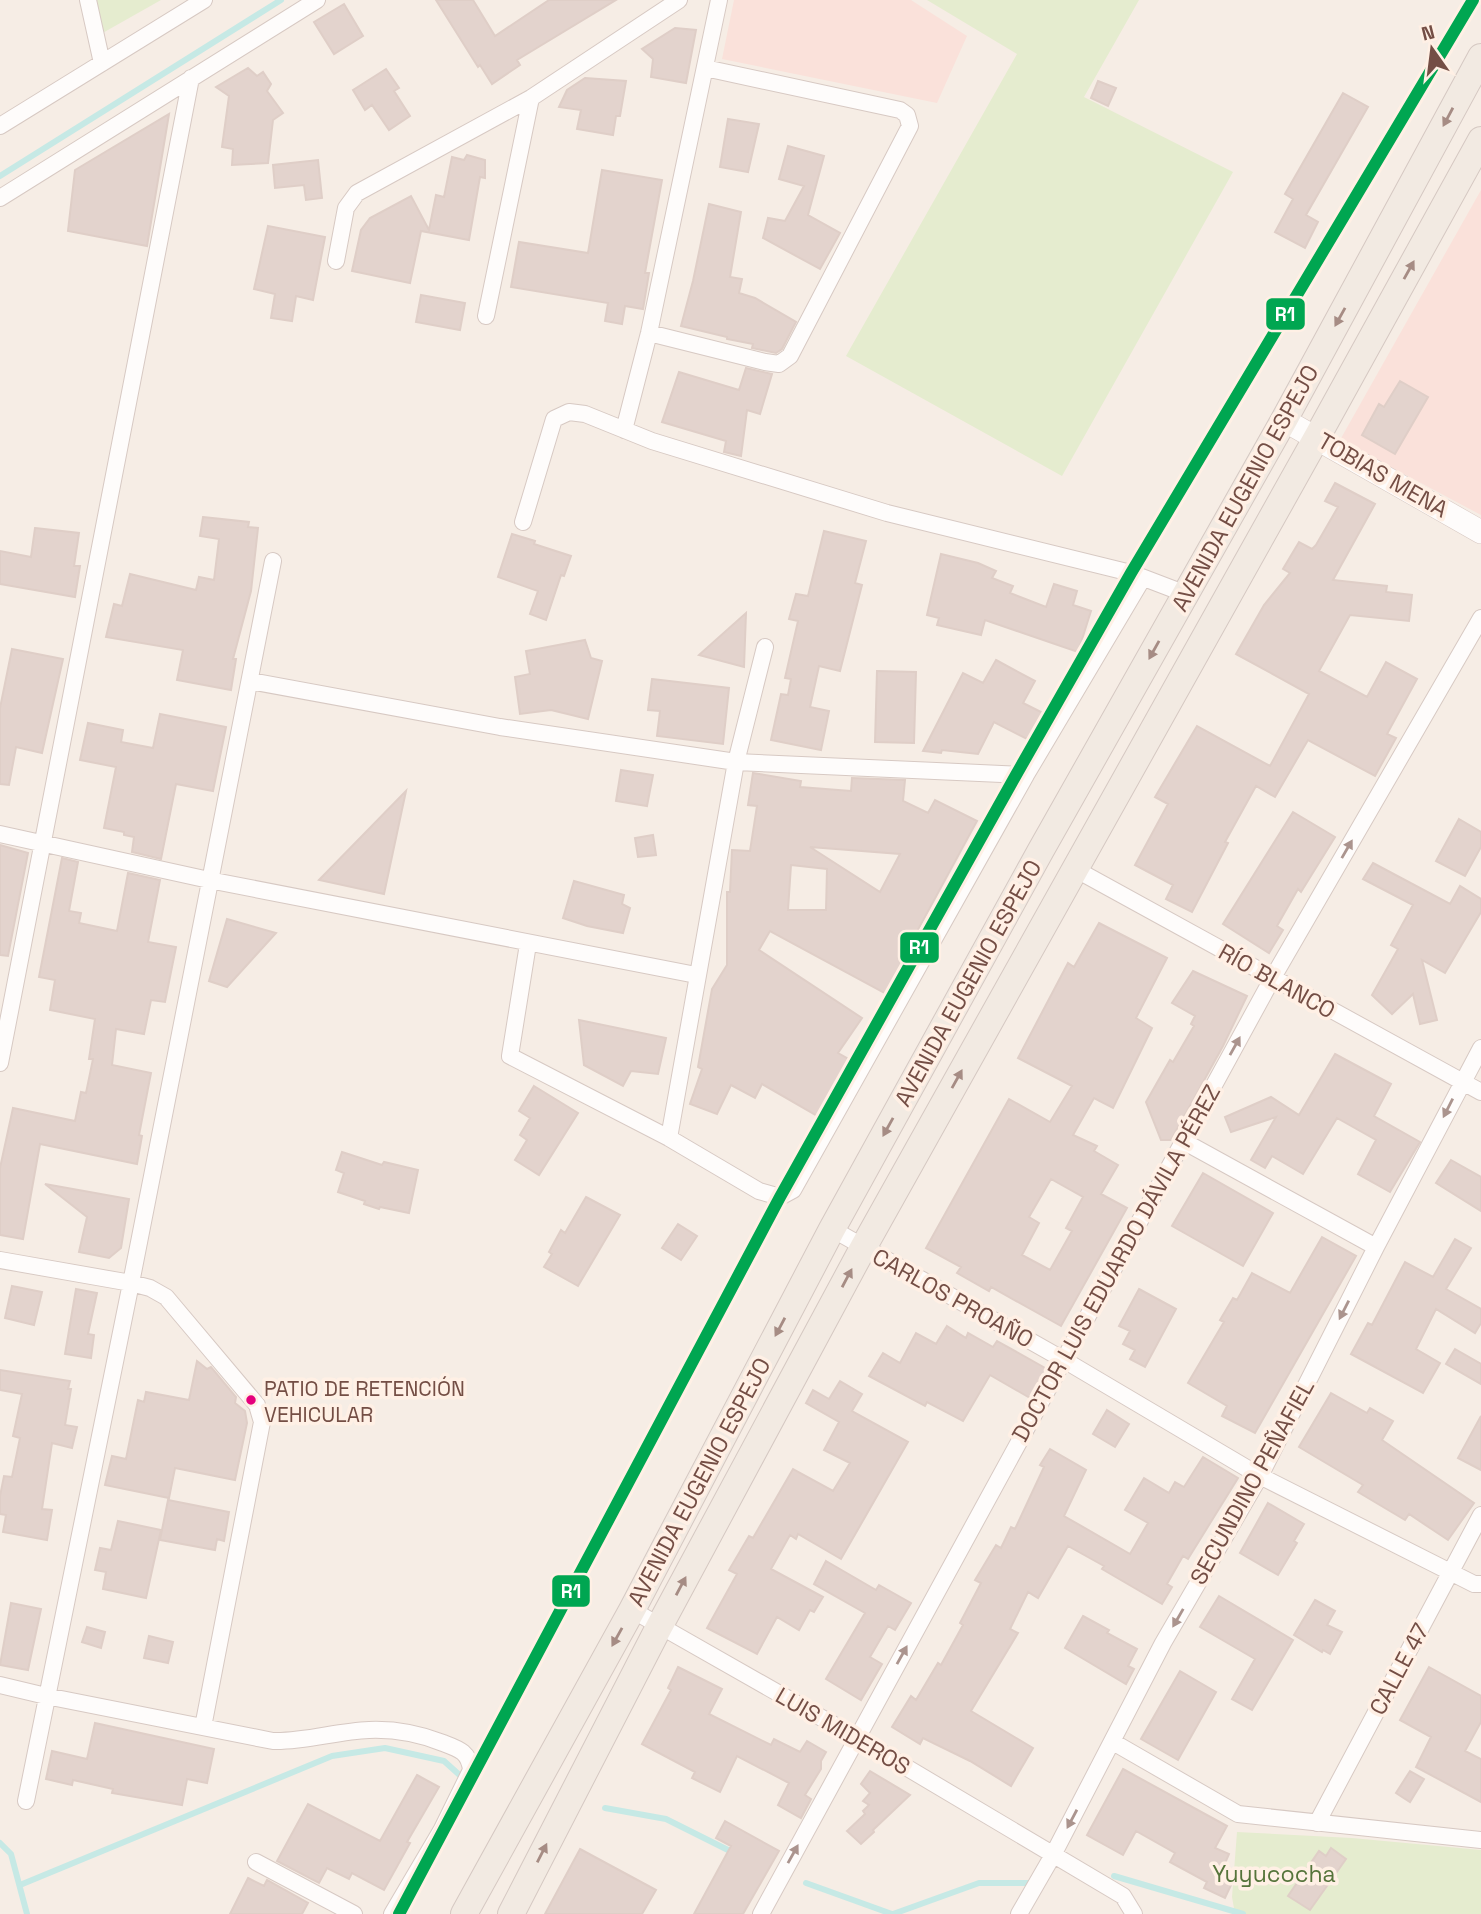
<svg xmlns="http://www.w3.org/2000/svg" width="1481" height="1914" font-family="'Space Grotesk',sans-serif">
	<style>
		.commercial { fill: #fae1da }
		.green { fill: #e5eccf }
		.lines { fill: none; stroke-linecap: round; stroke-linejoin: round }
		.stream { stroke: #c6e9e5; stroke-width: 6 }
		.building { fill: #e3d3cd; stroke: #dfcec7; stroke-width: 2; fill-rule: evenodd }
		.street-casing { stroke: #d7c9c3; stroke-width: 18 }
		.secondary-casing { stroke: #d7c8c2; stroke-width: 24 }
		.primary-casing { stroke: #d5c8c2; stroke-width: 28 }
		.street { stroke: #fefcfb; stroke-width: 16 }
		.secondary { stroke: #fefcfb; stroke-width: 23 }
		.primary { stroke: #f2eae2; stroke-width: 26 }
		.rail-1-casing { stroke: #fff0e5; stroke-width: 18 }
		.rail-1 { stroke: #00a651; stroke-width: 12 }
		.oneway { fill: #a68c84 }
		.oneway2 { fill: #ab948e }
		.bus-dot { fill: #e5007d; stroke: #fff0e5; stroke-width: 2.5 }
		.labels { text-anchor: middle; stroke-width: 7; stroke-linejoin: round; paint-order: stroke }
		.bus-label { font-size: 21px; fill: #744e45; stroke: #fff0e5; text-anchor: start }
		.street-label { font-size: 23px; fill: #744e45; stroke: #fff0e5 }
		.park-label { font-size: 23px; fill: #56743b; stroke: #fff0e5 }
		.line-badge { stroke: #fff0e5; stroke-width: 2.5 }
		.badge-label { font-size: 19px; text-anchor: middle; font-weight: bold; fill: #fff }
	</style>
	<rect width="100%" height="100%" fill="#f6ede5"/>
	<path class="commercial" d="M734,0H911L967,36L937,103L722,59Z
		M1481,190V515L1340,440Z"/>
	<path class="green" d="M88,0H161L92,39Z
		M927,0H1139L1084,97L1233,172L1062,476L846,356L1017,54Z
		M1237,1832L1352,1838L1481,1850V1914H1235L1232,1897Z"/>
	<g class="lines">
		<path class="stream" d="M0,176L281,0
			M605,1808L666,1819L734,1853
			M0,1843L11,1854L27,1914
			M1114,1876L1243,1914
			M806,1883L892,1914
			M20,1885L332,1756L385,1748L444,1761L464,1779
			M893,1914L979,1883H1028"/>
	</g>
	<path class="building" d="M436,0H473L495,36L549,0H616L517,60L520,65L492,84L480,65L478,67Z
		M344,4L363,36L334,54L314,22Z
		M675,28L696,30L686,83L651,77L653,59L642,49Z
		M248,68L257,76L263,72L271,84L267,91L283,113L273,120L268,163L232,165L233,149L222,147L229,96L216,87Z
		M386,69L399,88L394,91L410,116L389,130L372,105L365,110L353,90Z
		M585,78L626,81L620,116H616L613,135L577,129L581,110L559,107L567,90Z
		M1098,81L1116,88L1108,106L1091,98Z
		M1343,93L1368,107L1306,215L1318,222L1305,248L1275,232L1293,199L1285,194Z
		M169,114L147,246L68,231L75,170Z
		M728,119L759,124L748,172L720,167Z
		M788,146L824,156L808,215L840,233L820,269L763,238L768,218L785,221L804,186L779,179Z
		M467,155L485,160V178L480,177L469,240L421,231L410,283L352,271L361,230L370,218L411,196L429,230L436,195L444,197L452,157L464,160Z
		M318,160L322,198L306,200L304,185L275,188L273,165Z
		M602,170L662,180L645,273H649L643,309L625,306L622,324L605,321L608,303L511,287L519,242L588,253Z
		M709,204L741,212L730,277L742,279L739,293L755,298L796,322L782,349L776,353L752,348L753,344L727,339V337L681,326L693,281Z
		M268,226L325,237L313,300L296,296L292,321L271,318L275,294L254,289Z
		M421,295L465,303L460,330L416,322Z
		M746,368L772,374L760,414L747,410L741,456L724,452L726,441L662,422L679,372L739,390Z
		M1400,381L1428,397L1395,454L1362,435L1379,404L1384,407Z
		M1335,483L1375,504L1333,580L1387,586L1386,592L1412,595L1409,621L1350,615L1319,671L1367,697L1386,662L1417,679L1387,734L1396,738L1375,776L1308,740L1275,797L1256,786L1225,842L1228,843L1192,912L1166,899L1173,885L1135,865L1168,804L1155,797L1197,726L1270,766L1309,694L1236,654L1264,605L1290,573L1283,569L1299,542L1312,549L1316,545L1338,507L1325,501Z
		M203,517L249,522L248,527L258,528L251,591L233,659H236L231,690L177,680L183,650L106,637L114,604L122,606L130,574L196,590L199,577L214,580L219,539L200,536Z
		M35,528L79,533L74,566H80L75,597L0,584V551L31,557Z
		M824,531L866,541L855,583L862,585L840,671L819,666L810,707L829,711L821,750L771,740L781,694L788,695L791,679L785,678L798,621L789,619L796,594L808,596Z
		M512,534L535,541L534,544L571,556L564,576L561,575L546,620L530,614L538,591L498,577Z
		M941,554L978,563L996,571L992,578L1013,586L1010,593L1046,607L1054,584L1077,591L1073,605L1091,611L1078,652L985,620L981,635L937,625L939,618L927,615Z
		M746,613L744,667L699,655Z
		M585,640L591,658L602,661L588,719L551,710L520,714L515,677L530,674L526,651Z
		M12,649L63,659L42,753L16,747L9,785L0,784V708Z
		M996,660L1035,681L1023,703L1043,713L1029,740L994,722L978,754L942,750L941,753L923,751L963,673L983,683Z
		M877,671L916,672L914,743L875,742Z
		M652,679L729,688L723,744L657,736L660,711L648,710Z
		M160,714L226,727L213,791L176,784L161,859L132,852L134,837L124,835V832L104,828L116,767L80,760L88,723L123,730L121,742L153,748Z
		M621,770L653,775L647,806L616,801Z
		M753,773L801,781L800,787L851,791L852,778L905,780L903,801L928,813L935,800L977,821L914,937L920,941L890,996L770,931L759,950L862,1018L838,1053L852,1061L821,1118L762,1084L755,1098L731,1085L717,1114L690,1104L702,1069L698,1067L712,989L727,965V892H730L732,850L750,851L757,806L748,805ZM810,847L900,854L880,892ZM791,865L827,869L826,910H788Z
		M406,791L384,894L319,880Z
		M1293,812L1335,837L1301,892L1298,889L1277,926L1283,930L1269,953L1223,924Z
		M1459,819L1481,832V847L1465,876L1436,861Z
		M653,835L656,855L638,857L635,838Z
		M0,845L28,853L8,956L0,955Z
		M62,858L78,862L69,911L81,913L79,923L117,931L128,873L160,880L148,942L176,947L165,1002L151,1000L144,1034L116,1029L112,1065L151,1073L139,1135L142,1136L137,1164L40,1144L23,1239L0,1235V1168L13,1108L75,1121L81,1092L86,1093L93,1059H89L95,1019L50,1010L55,980L39,977Z
		M1373,863L1450,904L1460,886L1481,899V912L1445,973L1422,960L1437,1020L1420,1024L1413,994L1392,1014L1372,995L1398,949L1391,945L1413,905L1363,879Z
		M574,881L624,895L622,904L630,908L623,933L587,926L563,918Z
		M227,919L276,933L227,987L209,981Z
		M1099,923L1167,958L1136,1018L1152,1028L1113,1108L1094,1098L1073,1135L1097,1146L1094,1151L1118,1165L1101,1194L1127,1208L1061,1326L991,1287L989,1291L957,1273L961,1267L926,1248L1009,1099L1050,1122L1072,1086L1018,1058L1068,963L1074,967ZM1051,1179L1083,1197L1066,1228L1072,1231L1050,1270L1022,1255L1039,1223L1029,1217Z
		M1193,971L1247,996L1223,1046L1171,1140H1161L1146,1102L1170,1060L1173,1062L1194,1026L1191,1024L1195,1016L1172,1003Z
		M579,1020L666,1038L658,1074L631,1071L623,1086L584,1065Z
		M1335,1054L1391,1084L1374,1116L1420,1142L1390,1192L1358,1174L1376,1140L1337,1118L1303,1174L1272,1156L1265,1168L1251,1160L1276,1117L1231,1132L1225,1117L1271,1097L1299,1115Z
		M534,1086L578,1113L539,1175L515,1160L527,1140L520,1135L530,1118L519,1111Z
		M342,1152L382,1165L384,1162L418,1170L409,1213L380,1207L379,1209L364,1204L365,1201L338,1192L344,1173L336,1170Z
		M1451,1160L1481,1177V1211L1436,1183Z
		M1203,1173L1273,1213L1243,1266L1172,1226Z
		M45,1184L129,1199L121,1248L109,1258L79,1252L87,1217Z
		M586,1197L620,1215L578,1286L544,1267L552,1254L549,1252L561,1230L565,1233Z
		M678,1224L697,1236L681,1260L662,1248Z
		M1322,1237L1356,1256L1255,1433L1222,1416L1227,1406L1188,1383L1224,1322L1220,1320L1233,1298L1237,1300L1252,1273L1290,1293Z
		M1455,1239L1471,1248L1446,1289L1481,1309V1323L1475,1333L1436,1309L1416,1349L1440,1363L1423,1393L1351,1354L1368,1323L1372,1325L1405,1262L1433,1277Z
		M12,1286L42,1292L34,1325L5,1318Z
		M76,1289L97,1293L88,1334L94,1335L91,1358L65,1354Z
		M1139,1289L1176,1309L1145,1367L1130,1359L1135,1350L1123,1344L1130,1331L1119,1326Z
		M947,1326L966,1338L968,1333L993,1347L997,1341L1047,1369L1030,1398L990,1375L963,1421L927,1402L925,1406L869,1376L883,1353L900,1363L916,1333L936,1344Z
		M1455,1349L1481,1364V1384L1446,1364Z
		M197,1361L207,1369L211,1367L236,1397L235,1403L245,1411L247,1423L235,1480L175,1468L169,1498L105,1485L112,1456L126,1459L138,1400L144,1402L146,1392L189,1400Z
		M0,1370L70,1381L68,1389H71L65,1425L77,1427L72,1448L52,1443L42,1509L52,1510L47,1540L3,1532L6,1515L0,1514V1496L4,1476L12,1477L20,1438L13,1436L22,1394L0,1390Z
		M840,1381L862,1394L852,1411L908,1442L841,1559L798,1534L796,1539L790,1535L771,1569L823,1597L814,1612L810,1610L799,1630L777,1617L757,1654L707,1628L737,1574L729,1570L749,1536L753,1538L793,1469L833,1491L850,1463L824,1450L839,1422L806,1403L813,1390L829,1399Z
		M1331,1393L1367,1413L1370,1408L1393,1421L1382,1440L1474,1503L1448,1540L1409,1514L1405,1520L1358,1492L1363,1485L1299,1447Z
		M1107,1410L1129,1424L1115,1447L1093,1434Z
		M1481,1416V1470L1458,1458Z
		M1050,1449L1086,1470L1064,1516L1130,1554L1148,1523L1125,1510L1144,1478L1169,1493L1175,1482L1184,1487L1203,1457L1238,1478L1188,1559L1183,1556L1167,1584L1172,1587L1162,1604L1102,1569L1104,1566L1068,1546L1038,1598L1028,1592L1010,1629L1018,1633L971,1711L1033,1748L1011,1786L970,1761L923,1738L920,1744L892,1727L911,1696L916,1700L938,1663L941,1665L963,1625L960,1623L981,1583L975,1580L996,1545L1001,1548L1011,1527L1015,1529L1044,1467L1040,1465Z
		M168,1500L229,1512L224,1541L217,1539L215,1550L160,1540Z
		M1268,1503L1304,1524L1294,1541L1297,1543L1278,1575L1240,1553Z
		M118,1521L161,1530L146,1598L103,1589L106,1572L95,1570L100,1548L111,1550Z
		M826,1561L876,1590L879,1585L911,1603L895,1630L888,1626L870,1657L882,1664L861,1700L826,1679L865,1613L814,1584Z
		M1219,1596L1293,1640L1252,1710L1232,1699L1255,1659L1200,1627Z
		M1315,1600L1335,1611L1327,1625L1342,1632L1330,1654L1323,1650L1322,1652L1294,1635Z
		M11,1603L41,1609L28,1670L0,1665Z
		M1083,1616L1109,1630L1107,1633L1137,1649L1128,1666L1134,1669L1126,1684L1065,1648Z
		M87,1627L105,1632L101,1648L82,1642Z
		M149,1636L173,1642L168,1663L144,1658Z
		M678,1667L722,1689L709,1714L771,1745L774,1739L800,1752L807,1741L826,1752L821,1761V1769L805,1795L811,1799L801,1818L778,1805L789,1783L737,1756L720,1792L692,1778L695,1772L642,1744L671,1690L668,1688Z
		M1429,1667L1481,1696V1722L1465,1751L1481,1759V1802L1416,1767L1431,1737L1400,1720Z
		M1180,1671L1216,1692L1178,1760L1141,1739Z
		M95,1723L214,1749L207,1783L187,1779L182,1805L112,1793L113,1789L73,1780L72,1785L46,1779L52,1751L87,1759Z
		M1123,1769L1227,1826L1215,1848L1229,1854L1219,1877L1232,1883L1225,1898L1204,1888L1207,1882L1170,1862L1175,1853L1136,1831L1123,1855L1087,1835Z
		M870,1771L910,1795L873,1830L874,1832L861,1844L847,1831L865,1814L863,1811L869,1805L863,1801L870,1793L861,1784Z
		M1410,1771L1424,1779L1410,1802L1396,1793Z
		M417,1775L439,1787L407,1842L410,1843L384,1890L352,1873L349,1879L327,1868L319,1883L277,1861L308,1804L380,1841Z
		M725,1821L779,1851L743,1914H694L731,1846L716,1838Z
		M1331,1848L1346,1859L1310,1910L1288,1896L1319,1851L1326,1856Z
		M580,1849L656,1890L642,1914H545Z
		M248,1878L264,1886L267,1880L308,1903L302,1914H230Z"/>
	<g class="lines">
		<g class="street-casing">
			<path id="street" d="M88,0L102,63
				M0,126L204,0
				M0,198L317,0
				M336,261L346,208L357,193L531,98L679,0
				M486,316L531,98
				M649,333L765,362L779,364L790,356L910,126L907,115L900,110L705,68
				M624,430L649,333L719,0
				M523,522L554,419L569,412L585,414L652,441L887,513L1131,573L1186,594
				M250,681L500,727L736,762L1026,775
				M0,834L209,880L696,975
				M1075,869L1481,1092
				M528,944L510,1056L669,1138L759,1191L780,1197L793,1190L1026,775L1143,578
				M0,1063L191,78
				M669,1138L736,762L765,647
				M1183,1141L1376,1247
				M832,1229L1064,1360L1260,1476L1474,1584H1481
				M0,1260L131,1283L150,1288L166,1297L257,1405L262,1422L203,1727
				M632,1610L857,1738L1123,1896L1134,1914
				M0,1685L46,1696L273,1741C306,1742 337,1731 369,1730C394,1729 420,1734 443,1743C459,1749 469,1752 471,1770L442,1829L392,1914
				M1113,1742L1238,1814L1481,1840
				M26,1801L131,1283L273,561
				M1317,1823L1481,1515
				M256,1862L354,1914
				M761,1914L1272,979L1481,618
				M1019,1914L1053,1855L1163,1643L1260,1476L1376,1247L1481,1048"/>
		</g>
		<g class="secondary-casing">
			<path id="secondary" d="M1284,420L1481,532"/>
		</g>
		<g class="primary-casing">
			<path id="primary" d="M464,1914L632,1610L832,1229L1041,850L1284,420L1481,57
				M511,1914L659,1627L863,1248L1317,437L1481,140"/>
		</g>
		<use href="#street" class="street"/>
		<use href="#secondary" class="secondary"/>
		<use href="#primary" class="primary"/>
		<g class="rail-1-casing">
			<path id="rail-1" d="M399,1914L780,1197L1016,775L1131,573L1473,0"/>
		</g>
		<use href="#rail-1" class="rail-1"/>
	</g>
	<defs><path id="oneway-solid" d="M-6-.8H1V-3.2L6.5 0L1 3.2V.8H-6Z" transform="scale(1.75)"/></defs>
	<g class="oneway">
		<use href="#oneway-solid" transform="translate(1448 117) rotate(118)"/>
		<use href="#oneway-solid" transform="translate(1409 270) rotate(-61)"/>
		<use href="#oneway-solid" transform="translate(1340 317) rotate(119)"/>
		<use href="#oneway-solid" transform="translate(1154 650) rotate(119)"/>
		<use href="#oneway-solid" transform="translate(957 1079) rotate(-61)"/>
		<use href="#oneway-solid" transform="translate(888 1127) rotate(119)"/>
		<use href="#oneway-solid" transform="translate(847 1278) rotate(-62)"/>
		<use href="#oneway-solid" transform="translate(780 1327) rotate(118)"/>
		<use href="#oneway-solid" transform="translate(681 1586) rotate(-62)"/>
		<use href="#oneway-solid" transform="translate(617 1637) rotate(119)"/>
		<use href="#oneway-solid" transform="translate(542 1853) rotate(-63)"/>
	</g>
	<g class="oneway2">
		<use href="#oneway-solid" transform="translate(1347 849) rotate(-60)"/>
		<use href="#oneway-solid" transform="translate(1235 1046) rotate(-61)"/>
		<use href="#oneway-solid" transform="translate(1448 1108) rotate(117)"/>
		<use href="#oneway-solid" transform="translate(1344 1310) rotate(117)"/>
		<use href="#oneway-solid" transform="translate(1178 1618) rotate(120)"/>
		<use href="#oneway-solid" transform="translate(902 1655) rotate(-61)"/>
		<use href="#oneway-solid" transform="translate(1072 1819) rotate(118)"/>
		<use href="#oneway-solid" transform="translate(793 1854) rotate(-61)"/>
	</g>
	<circle class="bus-dot" cx="251" cy="1400" r="6"/>
	<g class="labels">
		<g class="bus-label">
			<text x="264" y="1396">PATIO DE RETENCIÓN<tspan x="264" dy="26">VEHICULAR</tspan></text>
		</g>
		<g class="street-label">
			<text transform="translate(1383 475) rotate(30)" y="8">TOBIAS MENA</text>
			<text transform="translate(1245 488) rotate(-61)" y="8">AVENIDA EUGENIO ESPEJO</text>
			<text transform="translate(1277 981) rotate(29)" y="8">RÍO BLANCO</text>
			<text transform="translate(968 983) rotate(-61)" y="8">AVENIDA EUGENIO ESPEJO</text>
			<text transform="translate(1116 1263) rotate(-61)" y="8">DOCTOR LUIS EDUARDO DÁVILA PÉREZ</text>
			<text transform="translate(953 1298) rotate(29)" y="8">CARLOS PROAÑO</text>
			<text transform="translate(699 1482) rotate(-62)" y="8">AVENIDA EUGENIO ESPEJO</text>
			<text transform="translate(1252 1482) rotate(-61)" y="8">SECUNDINO PEÑAFIEL</text>
			<text transform="translate(1399 1669) rotate(-62)" y="8">CALLE 47</text>
			<text transform="translate(843 1731) rotate(30)" y="8">LUIS MIDEROS</text>
		</g>
		<g class="park-label">
			<text x="1274" y="1882">Yuyucocha</text>
		</g>
	</g>
	<g class="line-badge">
		<rect x="1265" y="297" width="41" height="34" rx="7" fill="#00a651"/>
		<rect x="899" y="931" width="41" height="33" rx="7" fill="#00a651"/>
		<rect x="551" y="1574" width="40" height="34" rx="7" fill="#00a651"/>
	</g>
	<g class="badge-label">
		<text x="1285" y="321">R1</text>
		<text x="919" y="954">R1</text>
		<text x="571" y="1598">R1</text>
	</g>
	<g transform="translate(1432 49) rotate(346)" stroke="#fff0e5" stroke-width="5" paint-order="stroke">
	<path d="M0-5L12 26L0 18L-12 26Z" fill="#744e45"/>
	<text y="-10" font-size="19" font-weight="bold" text-anchor="middle" fill="#744e45">N</text>
	</g>
</svg>
